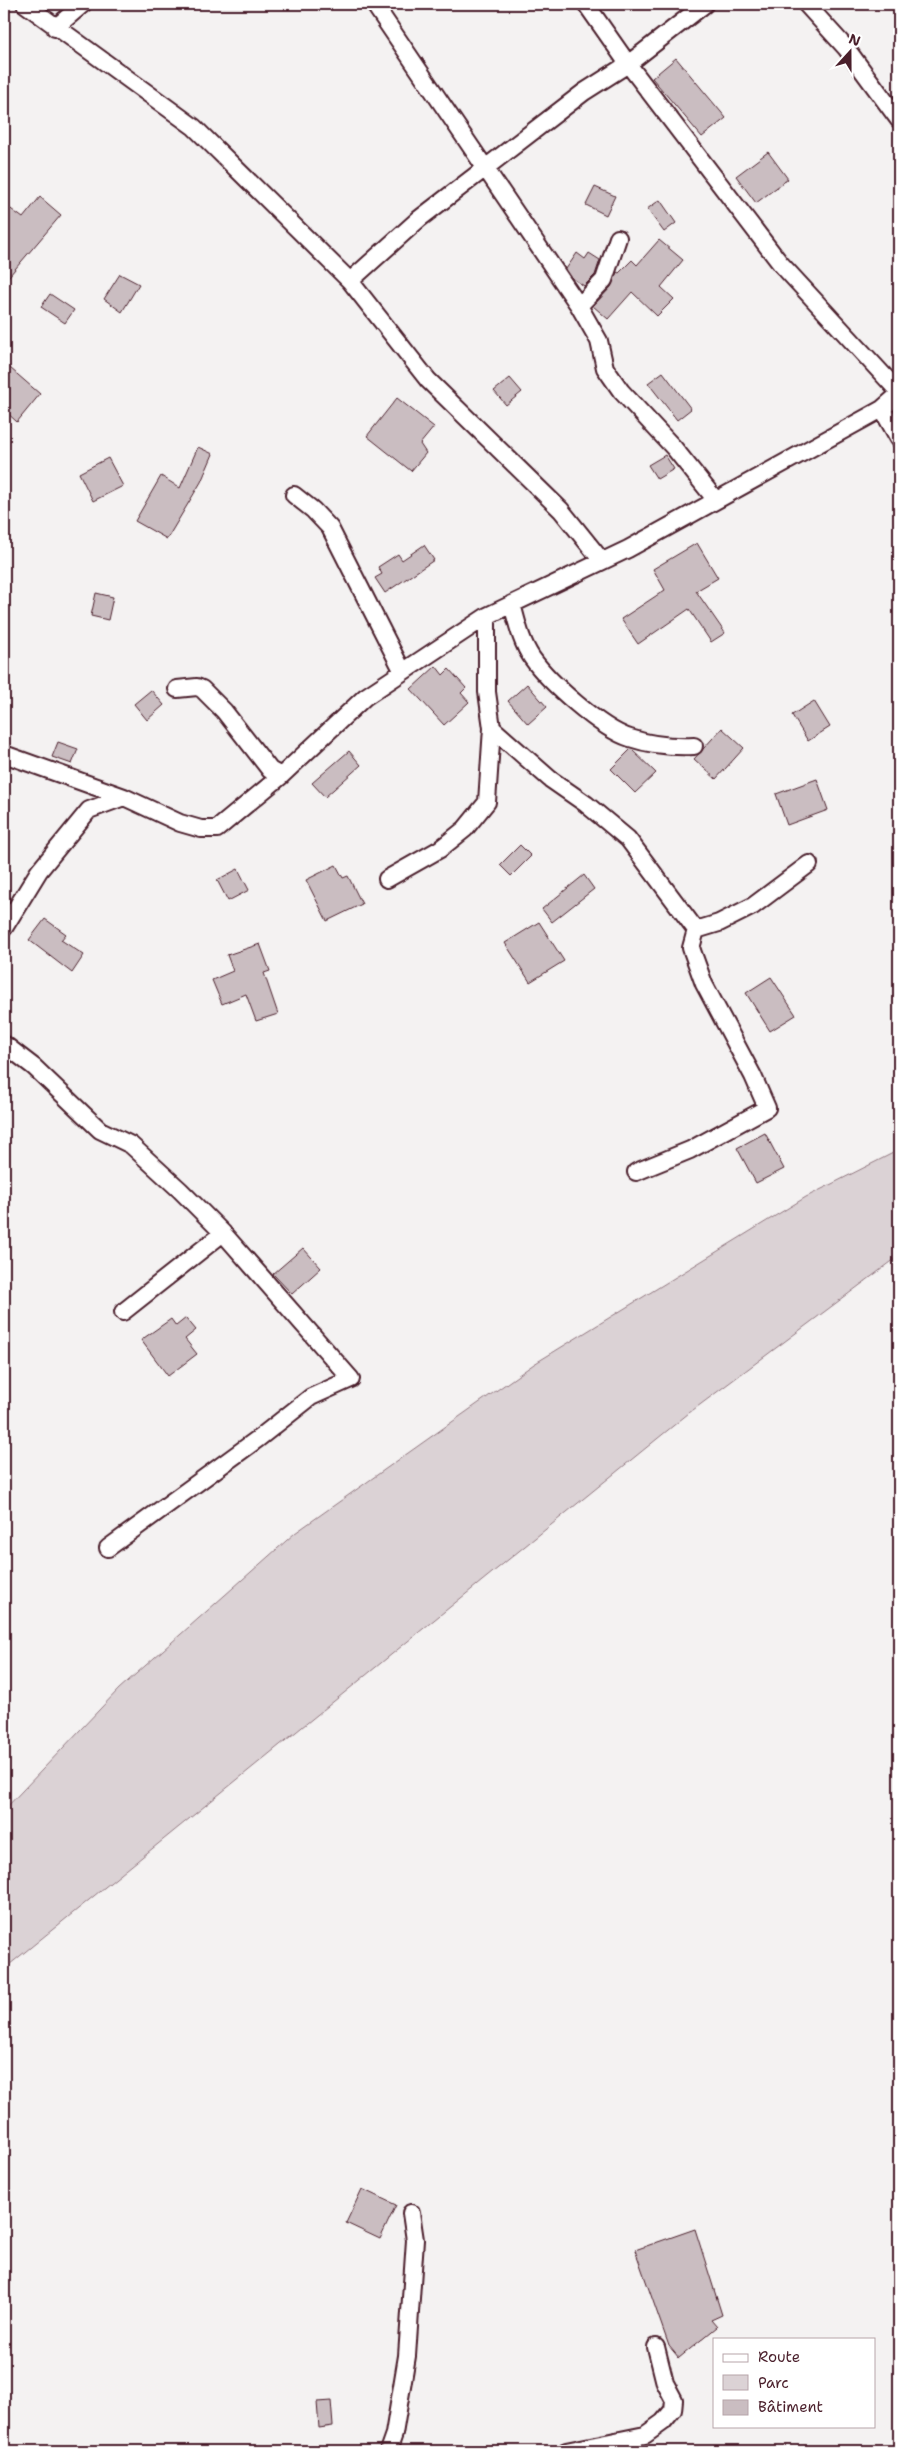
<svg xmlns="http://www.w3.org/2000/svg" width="903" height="2455" font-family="'Shantell Sans',sans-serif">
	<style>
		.green { fill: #dbd2d5; stroke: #927880 }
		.building { fill: #cabdc1; stroke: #4a1f2b }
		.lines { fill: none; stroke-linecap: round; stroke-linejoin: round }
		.minor-casing { stroke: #4a1f2b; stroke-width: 20 }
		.minor { stroke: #fff; stroke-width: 16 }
	</style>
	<rect width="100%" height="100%" fill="#f4f2f2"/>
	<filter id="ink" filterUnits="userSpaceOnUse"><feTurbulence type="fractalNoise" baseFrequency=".02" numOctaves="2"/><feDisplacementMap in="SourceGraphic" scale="10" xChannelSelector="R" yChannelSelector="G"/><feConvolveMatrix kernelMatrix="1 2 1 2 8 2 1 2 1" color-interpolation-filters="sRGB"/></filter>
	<g filter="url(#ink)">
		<path class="green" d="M899,1150V1256L689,1413L4,1969V1810L119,1689L295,1533L534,1364L806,1197Z"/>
		<path class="building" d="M676,58L726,118L702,137L652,78Z
			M768,152L788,179L756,203L736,176Z
			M595,187L615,196L606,215L586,205Z
			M40,197L61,215L4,282V204L23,218Z
			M660,200L676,223L664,232L647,209Z
			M659,240L683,260L661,287L674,299L657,316L632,292L608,319L593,306L611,287L617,272L619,273L632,260L637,265Z
			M577,253L585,259L589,253L600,260L595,275L584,286L572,278L566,269Z
			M120,274L139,284L122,312L104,299Z
			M50,294L74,310L65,323L41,307Z
			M10,368L40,394L17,422L4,410V376Z
			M663,372L691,409L677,420L648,383Z
			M510,378L522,392L506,405L494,391Z
			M397,398L434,427L420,444L426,453L411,471L367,436Z
			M198,447L213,454L201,482L167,539L135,521L161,476L180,488Z
			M665,455L674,469L657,479L648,465Z
			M108,458L123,486L93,501L79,473Z
			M697,543L718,578L696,591L725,633L711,642L689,609L638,644L621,619L665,590L653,569Z
			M424,545L434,560L385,593L375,578L382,574L378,567L398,554L402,560Z
			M96,593L113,597L108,620L91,616Z
			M436,666L443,675L449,669L466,688L461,693L469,702L444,725L411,689Z
			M527,684L547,707L528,724L508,701Z
			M151,690L164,705L147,720L134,704Z
			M814,701L830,727L808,741L792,715Z
			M722,728L744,748L716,779L694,759Z
			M58,742L78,749L72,764L52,757Z
			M631,749L656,773L635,793L611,769Z
			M349,751L361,765L325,797L312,783Z
			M817,779L828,810L787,825L776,794Z
			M520,845L531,856L511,876L500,865Z
			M336,865L343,878L348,876L362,904L327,921L306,880Z
			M238,869L249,890L228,901L217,880Z
			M584,875L594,889L552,922L542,909Z
			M45,919L66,934L61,940L84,955L72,973L29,940Z
			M539,922L564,961L530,982L505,943Z
			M260,944L270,971L264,973L278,1014L256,1021L246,994L222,1004L212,980L233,971L227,955Z
			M771,977L796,1015L770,1031L746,993Z
			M765,1133L784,1169L756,1183L737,1148Z
			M303,1248L321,1268L292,1294L273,1274Z
			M186,1318L196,1330L185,1339L197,1354L168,1376L141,1340L171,1319L176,1326Z
			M362,2189L396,2205L380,2239L346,2223Z
			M695,2229L722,2315L711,2320L717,2327L679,2358L669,2346L635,2250Z
			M331,2401L333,2426L319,2428L317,2402Z"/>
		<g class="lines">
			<g class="minor-casing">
				<path id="minor" d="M25,4L194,127L350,281
					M374,4L579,306
					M586,4L628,64L780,263L899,392
					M806,4L846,48L899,120
					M55,28L83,4
					M618,238L604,280L579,306L599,341L605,368L621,391L674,448L715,499
					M882,409L899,439
					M294,495L313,510L330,528L402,670
					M602,561L561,510L428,380L350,281L419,219L584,92L628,64L705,4
					M512,604C517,622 521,642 532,658C549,682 601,729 630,738C651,745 672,747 694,746
					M177,689L197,687L202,689L224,711L270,770L281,776
					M492,728L550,779L586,804L628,839L696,930L719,923L753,906L809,864
					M4,754L124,797L180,823L201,829H217L281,776L365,697L487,616L628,549L882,409L899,394
					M387,879L440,849L465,829L487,802L492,728L487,692V616
					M4,928L39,871L89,810L124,797
					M4,1044L34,1067L100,1130L131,1145L180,1190L223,1233L351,1379L311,1397L259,1438L108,1548
					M636,1172L690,1150L767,1108L753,1076L704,984L691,948L696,930
					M123,1312L223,1233
					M388,2451L394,2434L407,2356L415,2240L411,2213
					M566,2451L645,2435L663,2422L673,2410L674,2400L665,2383L656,2347"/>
			</g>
			<use href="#minor" class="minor"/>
		</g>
	</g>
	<rect width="903" height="2455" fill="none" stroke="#fff" stroke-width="20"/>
	<rect x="10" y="10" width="883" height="2435" fill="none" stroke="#4a1f2b" stroke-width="2" filter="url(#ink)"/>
	<rect x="713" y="2338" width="162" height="90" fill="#ffffff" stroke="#b7a5aa"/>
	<rect x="723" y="2354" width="25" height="8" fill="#ffffff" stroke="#b7a5aa"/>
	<text x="758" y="2362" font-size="15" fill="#4a1f2b">Route</text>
	<rect x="723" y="2375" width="25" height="15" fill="#dbd2d5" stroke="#b7a5aa"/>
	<text x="758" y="2388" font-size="15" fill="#4a1f2b">Parc</text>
	<rect x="723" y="2400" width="25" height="15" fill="#cabdc1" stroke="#b7a5aa"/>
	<text x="758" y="2412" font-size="15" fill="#4a1f2b">Bâtiment</text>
	<g transform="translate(850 52) rotate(21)" stroke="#ffffff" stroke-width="4" paint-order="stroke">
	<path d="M0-4L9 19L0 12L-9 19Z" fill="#4a1f2b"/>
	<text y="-8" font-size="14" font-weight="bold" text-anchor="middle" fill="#4a1f2b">N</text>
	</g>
</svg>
